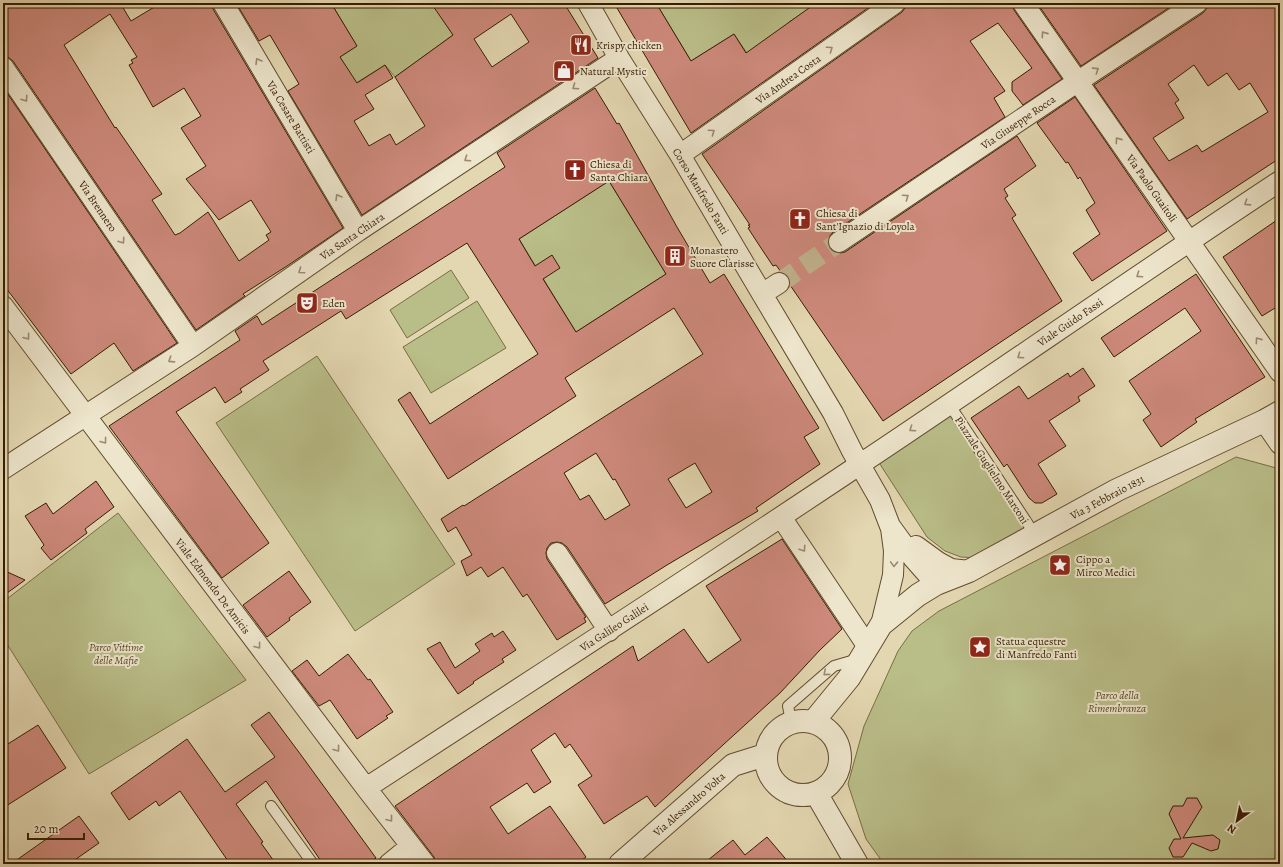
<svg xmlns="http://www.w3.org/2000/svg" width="1283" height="867" font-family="Alegreya,serif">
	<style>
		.green { fill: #b9bd88; stroke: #786d44 }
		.building { fill: #cd897b; stroke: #371d01; fill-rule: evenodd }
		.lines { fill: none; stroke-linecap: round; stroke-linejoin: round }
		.minor-tunnel { stroke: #c1b28e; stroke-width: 20; stroke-dasharray: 20 10; stroke-linecap: butt }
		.service-casing { stroke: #624c2d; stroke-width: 12 }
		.minor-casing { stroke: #624c2d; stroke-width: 22 }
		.tertiary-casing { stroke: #624c2d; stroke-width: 24 }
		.service { stroke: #ede5cc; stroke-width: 10 }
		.minor { stroke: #ede5cc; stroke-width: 20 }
		.tertiary { stroke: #ede5cc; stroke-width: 22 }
		.oneway { stroke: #9b8b71 }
		.labels { text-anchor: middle; stroke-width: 4; stroke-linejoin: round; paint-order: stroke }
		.poi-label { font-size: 11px; fill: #371d01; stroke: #ede5cc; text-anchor: start }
		.street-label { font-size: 11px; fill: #371d01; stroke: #ede5cc }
		.park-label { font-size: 11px; font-style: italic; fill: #584523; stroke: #ede5cc }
	</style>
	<rect width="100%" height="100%" fill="#e3d7b1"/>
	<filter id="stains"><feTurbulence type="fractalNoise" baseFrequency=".005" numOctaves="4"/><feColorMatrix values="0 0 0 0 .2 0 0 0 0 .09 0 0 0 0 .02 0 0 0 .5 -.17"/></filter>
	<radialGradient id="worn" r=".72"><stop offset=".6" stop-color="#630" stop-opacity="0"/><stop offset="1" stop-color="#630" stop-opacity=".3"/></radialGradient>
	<path class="green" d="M331,3H432L453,35L395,77L385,65L356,83L340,57L357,46Z
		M656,3H819L789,22L780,48L753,62L734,34L691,61Z
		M609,181L666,274L576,332L519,239Z
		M451,270L469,298L407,338L390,310Z
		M477,301L506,348L431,393L403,347Z
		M317,356L455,564L355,631L216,423Z
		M950,409L1027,530L978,558L961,557L945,551L927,537L876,458Z
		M1236,457L1280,469V864H884L866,839L848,784L864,726L898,651L912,631L939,611Z
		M118,513L246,680L89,774L7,644L3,641V602Z"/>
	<path class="building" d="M3,3H125L122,6L131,21L161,3H212L213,9L343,228L287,266L243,294L245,296L196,330L13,61L8,57L3,56ZM110,14L137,57L131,60L133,63L129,65L153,107L184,88L201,116L181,128L206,166L186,179L219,220L251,200L271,232L266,235L269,240L239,261L208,212L180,233L175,235L152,200L162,194L116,127L115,128L64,45Z
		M236,3H331L357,46L340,57L357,83L385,65L393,78L365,95L374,109L354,121L369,146L390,134L396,145L425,126L395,77L453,35L431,3H564L598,58L362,215L288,91L299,84L270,35L259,41ZM511,14L529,42L492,67L474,39Z
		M614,3H656L691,61L734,34L746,53L816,3H875L691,133Z
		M906,3H1012L1014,10L1062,79L1023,105L1012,91V82L1032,68L998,23L970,41L1005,91L994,98L1005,117L833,232L829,237L828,243L829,248L834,252L840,253L845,252L1017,136L1036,166L1004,189L1008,196L1005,198L1016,215L1012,218L1062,301L883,421L790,285L788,276L785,273L781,272L776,265L773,266L759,245L748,228L750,227L748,225H750L702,154L902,12L905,8Z
		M1037,3H1176L1081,66Z
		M1208,3H1280V158L1187,219L1094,85L1203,13L1207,8ZM1194,65L1208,86L1227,73L1239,90L1250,83L1268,112L1202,152L1197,145L1169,161L1153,138L1184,118L1175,103L1179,100L1168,84Z
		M3,87L177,343L133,371L114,343L71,374L3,284Z
		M595,88L617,124L619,123L677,227L710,283L724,274L819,428L804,437L820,464L756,508L758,511L667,565L605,604L567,547L562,543L557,542L551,543L547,548L546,553L547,559L586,617L584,618L586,622L557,640L527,594L523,597L503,567L488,577L481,567L467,576L461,561L472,555L456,527L448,532L441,519L463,505L464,506L703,354L674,308L565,378L576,396L448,479L398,400L410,392L430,424L538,354L467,243L346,319L341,311L263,361L269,370L240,389L242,392L225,403L215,387L176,412L269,543L222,578L109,426L240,340L235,331L257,316L262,325L505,167L497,153ZM609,181L666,274L576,332L543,279L560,268L552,255L535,266L519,239ZM596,453L613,480L615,479L630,505L605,520L589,495L580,500L564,473ZM695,463L712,492L686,508L668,479Z
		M1075,97L1167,231L1092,281L1073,253L1100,234L1086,210L1095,203L1080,177L1078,179L1068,162L1066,163L1037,123Z
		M1280,218V305L1262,316L1223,257Z
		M1196,274L1265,377L1195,419L1197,422L1161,447L1143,420L1151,414L1129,381L1201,331L1185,308L1114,357L1101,338Z
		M1083,368L1095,386L1078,397L1080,401L1049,421L1066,446L1038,464L1057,494L1042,503H1035L1029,498L1007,464L1004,467L971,418L1019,386L1028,399L1068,373L1070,377Z
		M96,481L114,507L85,529L87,533L51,560L41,548L44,545L25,516L46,503L53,514Z
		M782,539L842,629L820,650L780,693L655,807L647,796L604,824L578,785L592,776L570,744L565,748L555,733L531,750L551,782L534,793L527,783L490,807L508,834L550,806L586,857L577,864H436L434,857L395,806L633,646L638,661L684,629L708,663L741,640L706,586Z
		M3,570L25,580L3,596Z
		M289,571L311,602L289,618L290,620L267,637L243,605Z
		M503,631L516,650L502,659L504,662L473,682L474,683L458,694L427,649L440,642L455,668L480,651L475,644L492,633L494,637Z
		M348,654L368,680L370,679L393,712L386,716L388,718L357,739L330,700L319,706L292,671L307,660L319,676Z
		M269,712L301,755L376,858L367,864H323L266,781L236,804L263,842L261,843L276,864H230L180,791L159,806L156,801L129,820L111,793L187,739L225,792L275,757L251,725Z
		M38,725L66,768L3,808V747Z
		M1187,798H1197L1202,807L1183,838L1213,835L1220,840L1218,849L1211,851L1192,843L1183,857H1173L1169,848L1174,839H1181L1169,814L1173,806H1183Z
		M79,816L99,843L69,864H11Z
		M767,837L790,864H703L733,840L745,855Z"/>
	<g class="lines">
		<path class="minor-tunnel" d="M779,283L839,242"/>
		<g class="service-casing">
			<path id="service" d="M949,404L1028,524L1035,536
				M791,722L788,706L834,666L858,659
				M271,806L313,864"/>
		</g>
		<g class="minor-casing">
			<path id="minor" d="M223,3L358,231
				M588,3L619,58L680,155L762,294L833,413L852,451L880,500L890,526L914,559L936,584
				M1023,3L1280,372
				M3,67L193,346
				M680,155L895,3
				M839,242L1077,82L1197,3
				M762,294L779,283
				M3,306L366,788L425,864
				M1264,421L1280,444
				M3,469L193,346L358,231L619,58
				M781,517L868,647
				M916,546L938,562L951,569L969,571
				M557,553L609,631
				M881,625L893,575L894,551L891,528
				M366,788C531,681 696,574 859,465C1000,371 1139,274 1280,181
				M389,864L411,846"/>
		</g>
		<g class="tertiary-casing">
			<path id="tertiary" d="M766 758a37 37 0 1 1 74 0a37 37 0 1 1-74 0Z
				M813,722L849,678L881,625L918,595L936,584L969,571L1117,490L1264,421L1280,412
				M816,793L857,864
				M620,864L733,765L765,755"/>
		</g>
		<use href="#service" class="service"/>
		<use href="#minor" class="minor"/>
		<use href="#tertiary" class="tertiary"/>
	</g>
	<defs><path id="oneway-chevron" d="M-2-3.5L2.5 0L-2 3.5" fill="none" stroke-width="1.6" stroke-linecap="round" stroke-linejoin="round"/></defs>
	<g class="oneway">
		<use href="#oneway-chevron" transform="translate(1044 34) rotate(-125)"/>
		<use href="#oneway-chevron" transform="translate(830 49) rotate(-35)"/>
		<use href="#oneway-chevron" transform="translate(258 61) rotate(-121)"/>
		<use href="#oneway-chevron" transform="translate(1096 70) rotate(-33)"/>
		<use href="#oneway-chevron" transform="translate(575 87) rotate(146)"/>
		<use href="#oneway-chevron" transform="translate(25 99) rotate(56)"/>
		<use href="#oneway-chevron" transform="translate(712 132) rotate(-35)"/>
		<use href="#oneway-chevron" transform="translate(1118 140) rotate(-125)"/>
		<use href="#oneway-chevron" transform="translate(467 159) rotate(146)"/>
		<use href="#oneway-chevron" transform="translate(338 197) rotate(-121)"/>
		<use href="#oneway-chevron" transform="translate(906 197) rotate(-34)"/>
		<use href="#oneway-chevron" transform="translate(1247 203) rotate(147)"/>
		<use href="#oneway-chevron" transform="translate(122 241) rotate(56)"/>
		<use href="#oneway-chevron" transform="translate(301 271) rotate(145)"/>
		<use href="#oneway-chevron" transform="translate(1139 275) rotate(146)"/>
		<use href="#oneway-chevron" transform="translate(27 337) rotate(53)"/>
		<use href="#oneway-chevron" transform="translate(1258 340) rotate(-125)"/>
		<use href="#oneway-chevron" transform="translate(1020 356) rotate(146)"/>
		<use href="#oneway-chevron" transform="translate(171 360) rotate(147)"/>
		<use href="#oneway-chevron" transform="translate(912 429) rotate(146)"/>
		<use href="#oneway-chevron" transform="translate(104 441) rotate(53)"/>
		<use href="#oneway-chevron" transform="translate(803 549) rotate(56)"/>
		<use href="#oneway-chevron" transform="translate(894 564) rotate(92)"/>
		<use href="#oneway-chevron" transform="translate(258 646) rotate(53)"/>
		<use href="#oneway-chevron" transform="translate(826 673) rotate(139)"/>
		<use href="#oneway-chevron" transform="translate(337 749) rotate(53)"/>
		<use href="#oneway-chevron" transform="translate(390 819) rotate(52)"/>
	</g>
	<defs>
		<g id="restaurant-square" transform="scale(1.15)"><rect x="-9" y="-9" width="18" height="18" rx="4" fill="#8f2418" stroke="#ede5cc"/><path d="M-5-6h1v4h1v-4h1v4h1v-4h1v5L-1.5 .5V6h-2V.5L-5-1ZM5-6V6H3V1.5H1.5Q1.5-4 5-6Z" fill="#fff"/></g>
		<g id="shop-square" transform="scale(1.15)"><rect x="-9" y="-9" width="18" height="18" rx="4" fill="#8f2418" stroke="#ede5cc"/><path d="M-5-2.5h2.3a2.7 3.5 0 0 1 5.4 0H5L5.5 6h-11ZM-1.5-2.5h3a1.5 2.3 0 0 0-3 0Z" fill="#fff"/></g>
		<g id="church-square" transform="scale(1.15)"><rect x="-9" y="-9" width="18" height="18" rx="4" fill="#8f2418" stroke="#ede5cc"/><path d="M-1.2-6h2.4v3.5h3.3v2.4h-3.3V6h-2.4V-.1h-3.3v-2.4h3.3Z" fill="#fff"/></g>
		<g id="building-square" transform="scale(1.15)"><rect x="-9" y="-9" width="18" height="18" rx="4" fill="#8f2418" stroke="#ede5cc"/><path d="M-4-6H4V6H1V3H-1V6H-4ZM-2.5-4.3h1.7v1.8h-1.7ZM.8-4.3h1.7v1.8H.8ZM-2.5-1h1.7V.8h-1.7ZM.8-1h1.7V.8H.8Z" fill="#fff"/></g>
		<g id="theatre-square" transform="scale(1.15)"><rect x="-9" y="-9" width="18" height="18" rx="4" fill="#8f2418" stroke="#ede5cc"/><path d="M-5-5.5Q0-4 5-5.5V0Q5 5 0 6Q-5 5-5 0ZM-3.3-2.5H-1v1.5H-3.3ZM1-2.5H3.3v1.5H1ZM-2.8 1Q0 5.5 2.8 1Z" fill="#fff"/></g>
		<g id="sight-square" transform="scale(1.15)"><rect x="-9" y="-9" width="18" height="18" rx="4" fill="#8f2418" stroke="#ede5cc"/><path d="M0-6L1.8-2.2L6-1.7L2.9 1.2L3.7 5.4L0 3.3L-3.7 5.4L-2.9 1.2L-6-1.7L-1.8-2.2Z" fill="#fff"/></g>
	</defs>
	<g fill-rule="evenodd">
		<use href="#restaurant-square" x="581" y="45"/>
		<use href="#shop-square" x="564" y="71"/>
		<use href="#church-square" x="575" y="170"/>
		<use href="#church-square" x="800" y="219"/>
		<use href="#building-square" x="675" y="256"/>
		<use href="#theatre-square" x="307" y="303"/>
		<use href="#sight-square" x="1060" y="565"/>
		<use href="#sight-square" x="980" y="647"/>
	</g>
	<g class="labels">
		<g class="poi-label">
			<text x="596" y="49">Krispy chicken</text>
			<text x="580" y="75">Natural Mystic</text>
			<text x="590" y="168">Chiesa di<tspan x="590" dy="13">Santa Chiara</tspan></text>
			<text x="816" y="217">Chiesa di<tspan x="816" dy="13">Sant'Ignazio di Loyola</tspan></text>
			<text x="690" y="254">Monastero<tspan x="690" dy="13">Suore Clarisse</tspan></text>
			<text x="322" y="307">Eden</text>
			<text x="1076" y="563">Cippo a<tspan x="1076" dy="13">Mirco Medici</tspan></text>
			<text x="996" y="645">Statua equestre<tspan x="996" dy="13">di Manfredo Fanti</tspan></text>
		</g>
		<g class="street-label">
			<text transform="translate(788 79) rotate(-35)" y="4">Via Andrea Costa</text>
			<text transform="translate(291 117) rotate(59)" y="4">Via Cesare Battisti</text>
			<text transform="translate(1018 122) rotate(-34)" y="4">Via Giuseppe Rocca</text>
			<text transform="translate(1152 188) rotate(55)" y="4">Via Paolo Guaitoli</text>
			<text transform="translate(701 191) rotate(59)" y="4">Corso Manfredo Fanti</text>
			<text transform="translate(98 206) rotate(56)" y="4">Via Brennero</text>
			<text transform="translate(352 236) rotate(-34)" y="4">Via Santa Chiara</text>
			<text transform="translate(1070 322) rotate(-34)" y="4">Viale Guido Fassi</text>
			<text transform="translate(992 470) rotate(57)" y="4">Piazzale Guglielmo Marconi</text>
			<text transform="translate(1107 497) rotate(-28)" y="4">Via 3 Febbraio 1831</text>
			<text transform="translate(213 586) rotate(53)" y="4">Viale Edmondo De Amicis</text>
			<text transform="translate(614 627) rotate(-33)" y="4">Via Galileo Galilei</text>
			<text transform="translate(689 804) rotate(-41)" y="4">Via Alessandro Volta</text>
		</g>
		<g class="park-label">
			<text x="116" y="651">Parco Vittime<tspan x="116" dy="13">delle Mafie</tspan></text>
			<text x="1117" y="699">Parco della<tspan x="1117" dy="13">Rimembranza</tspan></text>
		</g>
	</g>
	<rect width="1283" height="867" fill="none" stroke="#e3d7b1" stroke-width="16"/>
	<rect x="4" y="4" width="1275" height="859" fill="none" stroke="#371d01" stroke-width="2"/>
	<rect x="8" y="8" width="1267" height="851" fill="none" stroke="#371d01"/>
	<g transform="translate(1237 821) rotate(213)" stroke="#ede5cc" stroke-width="3" paint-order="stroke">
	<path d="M0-3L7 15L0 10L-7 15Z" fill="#371d01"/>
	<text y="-6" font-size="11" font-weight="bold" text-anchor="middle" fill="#371d01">N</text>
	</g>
	<path d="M28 833v6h56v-6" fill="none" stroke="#371d01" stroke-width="2"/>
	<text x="34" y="833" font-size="12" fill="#371d01" stroke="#ede5cc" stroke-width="3" paint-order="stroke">20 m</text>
	<rect width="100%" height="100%" filter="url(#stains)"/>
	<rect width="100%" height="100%" fill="url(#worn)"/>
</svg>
